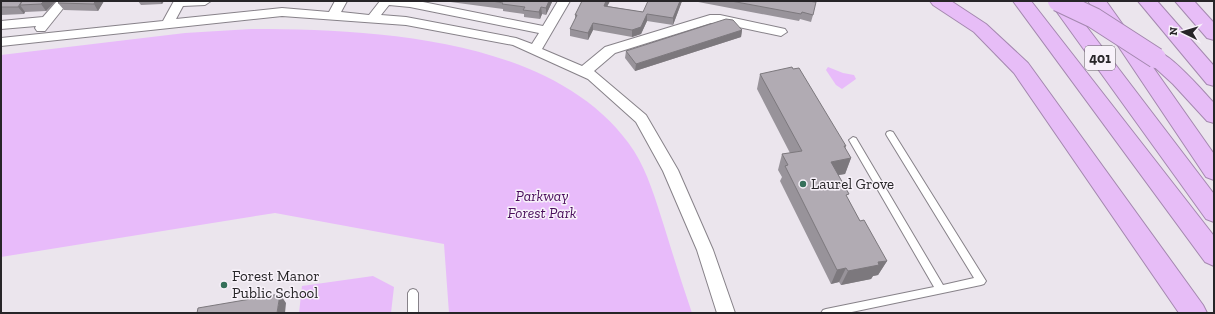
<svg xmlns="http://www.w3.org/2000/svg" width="1215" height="314" font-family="'Zilla Slab',serif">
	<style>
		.green { fill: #e8bbfa }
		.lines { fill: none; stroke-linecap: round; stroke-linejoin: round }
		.lane-casing { stroke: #878289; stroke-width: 2 }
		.street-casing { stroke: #878289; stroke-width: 2 }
		.highway-casing { stroke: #a488af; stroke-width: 2 }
		.lane { fill: #fff; fill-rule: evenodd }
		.street { fill: #fff; fill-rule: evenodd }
		.highway { fill: #e7bdf7; fill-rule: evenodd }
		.highway-bridge-casing { stroke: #a488af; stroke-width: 22; stroke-linecap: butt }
		.highway-bridge { stroke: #e7bdf7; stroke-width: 20 }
		.wall { fill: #98939a }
		.shaded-wall { fill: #7c787d }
		.building { fill: #b1abb3; stroke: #7c787d }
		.poi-dot { fill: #35705a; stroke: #f8f2fa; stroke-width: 1.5 }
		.labels { text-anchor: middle; stroke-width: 3; stroke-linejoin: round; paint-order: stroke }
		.shield { fill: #f8f2fa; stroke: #666267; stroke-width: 1 }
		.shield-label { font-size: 14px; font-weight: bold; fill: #272528 }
		.poi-label { font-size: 15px; fill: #272528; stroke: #f8f2fa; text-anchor: start }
		.park-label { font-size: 15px; font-style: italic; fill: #490d5b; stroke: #f8f2fa }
	</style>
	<rect width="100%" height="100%" fill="#ebe5ed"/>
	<path class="green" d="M251,29C373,29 559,37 634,151C648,173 656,201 664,226C673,255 682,284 692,313H449L444,244L275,213L1,257V55L185,33Z
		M828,67L843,73L854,75L856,79L842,89L836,85L826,70Z
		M373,276L394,287L391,313H299L302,286Z"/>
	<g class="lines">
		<g class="lane-casing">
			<path id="lane" d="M890,131L893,132L986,281L984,284L981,285L847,313H821L823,310L826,309L934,287L849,140L853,137L856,138L943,285L974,278L887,136L886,134L887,132Z
				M413,289L416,290L418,293V313H408V293L410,290Z"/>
		</g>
		<g class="street-casing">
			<path id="street" d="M57,1H69L45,31H37L35,28L36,26L1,29V21L43,17Z
				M174,1H211L205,5L183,6L176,19L282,8L329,12L335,1H347L341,12L369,15L380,1H418L543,26L558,1H570L542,49L582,66L605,47L710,15H720L785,29L787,32L781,36L720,23H711L615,53L594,71L646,115L678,170L713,250L735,313H717L697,250L663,171L636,122L588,79L513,45L406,25L282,16L1,46V38L163,21ZM389,5L410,7L539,33L532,44L516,38L406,17L381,15Z"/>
		</g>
		<g class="highway-casing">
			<path id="highway" d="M930,1H951L986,24L1028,63L1203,305L1207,313H1179L1014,73L974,32L933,5Z
				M1013,1H1031L1214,236V266L1205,262Z
				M1049,1H1067L1214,194V222L1206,219Z
				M1088,1H1106L1148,60L1146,58L1149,54C1154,52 1157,51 1161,53C1175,59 1203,91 1214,103V123L1207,121L1173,84L1150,63L1214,154V180L1206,177Z
				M1138,1H1157L1214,66V86L1207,84Z
				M1175,1H1194L1214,23V40L1207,38Z"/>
		</g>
		<use href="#lane" class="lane"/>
		<use href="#street" class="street"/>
		<use href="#highway" class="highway"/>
		<g class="highway-bridge-casing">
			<path id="highway-bridge" d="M1058,1L1094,18L1156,58"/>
		</g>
		<use href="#highway-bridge" class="highway-bridge"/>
	</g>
	<path class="wall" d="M1,1H56L46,11L25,12L24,14L1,15Z
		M60,1H104L98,11L64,10L58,3Z
		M138,1H164L162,4L141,5Z
		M443,1H552V2L546,15L542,14L540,19L524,17V14L503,11V9Z
		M582,1H610L607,6L643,12L682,1L673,25L647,21L641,34L632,37L593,30L588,40L570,36V29L575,20V15Z
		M693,1H807L813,15L811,22L800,19L799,21Z
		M742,30L741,37L635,71L625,58L626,51Z
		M760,74L846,146L845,149L851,158L845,174L838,175L847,198L860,221L887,261L878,275L873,276L871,279L841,285L839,282L831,284L780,181L782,177L778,170L782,154L790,153L757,89Z"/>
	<path class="shaded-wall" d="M44,1H56L46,11L41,4Z
		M95,1H104L98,11L94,4Z
		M160,1H164L162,4Z
		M549,1H552V2L546,15V8Z
		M606,1H610L604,13V6Z
		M680,1H682L673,25V18Z
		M20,5L25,12L24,14L18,7Z
		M541,7L542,14L540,19L539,12Z
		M647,14V21L641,34L632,37V30Z
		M593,23V30L588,40V33Z
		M742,30L741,37L635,71L636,64Z
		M851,158L845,174L825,177L831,162Z
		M887,261L878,275L873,276L871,279L841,285L848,271L878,262Z
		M846,268L839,282L831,284L837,270Z
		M280,294L286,303L285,313H277Z"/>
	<path class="building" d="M1,1H44L41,4L20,5L22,1L18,7H1Z
		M60,1H95L94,4L58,3Z
		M492,1H549L546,8L541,7L539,12L523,10L525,7L502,4L503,3Z
		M582,1H606L604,6L643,12L648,1H680L673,18L647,14L641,27L632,30L593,23L588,33L570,29L577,15H575Z
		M731,1H807L816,2L813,15L802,12L801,14Z
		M726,19L733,20L742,30L636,64L626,51Z
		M792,67L793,69L799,68L846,146H844L851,158L831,162L849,194L846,195L860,221L864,220L887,261L878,262L879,265L848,271L846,268L837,270L785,166L788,165L782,154L802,151L760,74Z
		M280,294L277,313H197L198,308Z"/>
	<g class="poi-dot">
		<circle cx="803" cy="184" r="4"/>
		<circle cx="224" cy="285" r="4"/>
	</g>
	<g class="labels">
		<rect class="shield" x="1085" y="46" width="30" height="24" rx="3"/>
		<g class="shield-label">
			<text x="1100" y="63">401</text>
		</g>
		<g class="poi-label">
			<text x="811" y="189">Laurel Grove</text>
			<text x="232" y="281">Forest Manor<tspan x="232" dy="17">Public School</tspan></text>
		</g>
		<g class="park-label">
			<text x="542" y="201">Parkway<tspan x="542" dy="17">Forest Park</tspan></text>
		</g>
	</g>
	<rect width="1215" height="314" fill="none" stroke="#272528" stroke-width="4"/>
	<g transform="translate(1183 32) rotate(275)" stroke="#f8f2fa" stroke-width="3" paint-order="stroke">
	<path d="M0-3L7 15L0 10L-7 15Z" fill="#272528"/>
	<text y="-6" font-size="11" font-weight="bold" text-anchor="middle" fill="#272528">N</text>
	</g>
</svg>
